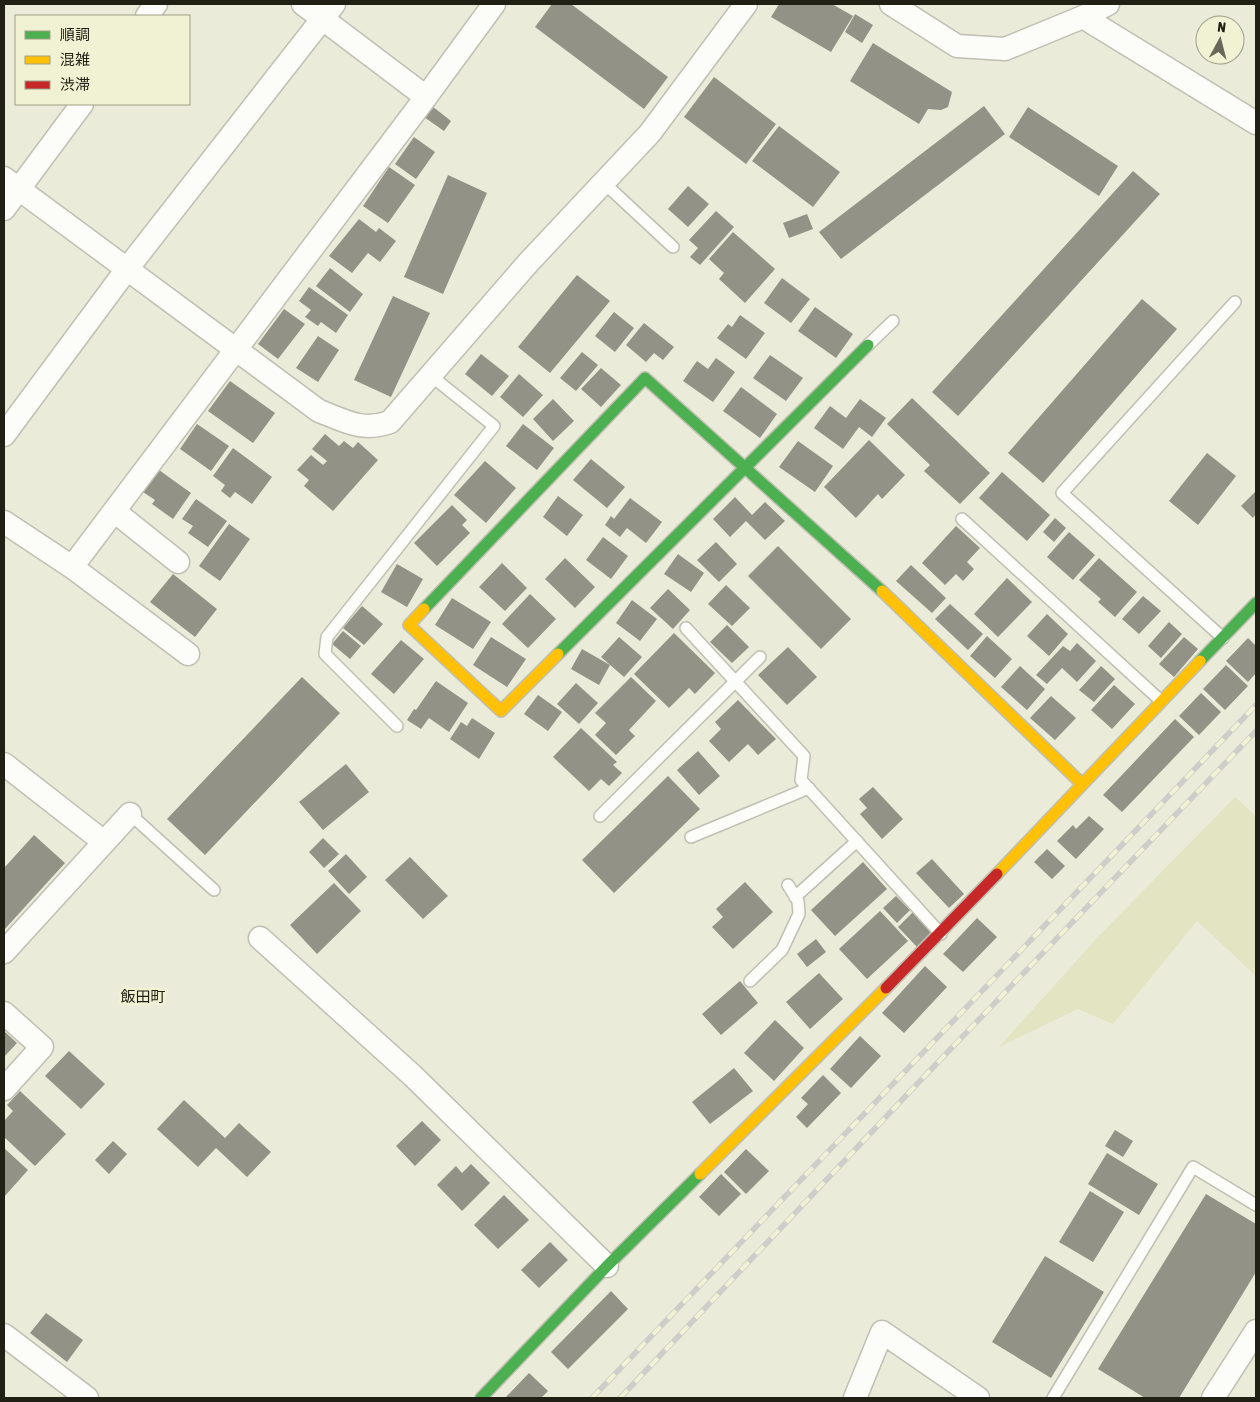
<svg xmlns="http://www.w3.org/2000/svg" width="1260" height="1402" font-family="'Asap Condensed','Noto Sans JP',sans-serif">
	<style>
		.green { fill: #e3e4c1 }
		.building { fill: #929286 }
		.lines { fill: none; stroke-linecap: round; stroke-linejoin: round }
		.lane-casing { stroke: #bfbfb2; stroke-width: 14 }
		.street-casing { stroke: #bfbfb2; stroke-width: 25 }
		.fast-casing { stroke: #bfbfb2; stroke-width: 14 }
		.slow-casing { stroke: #bfbfb2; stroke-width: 14 }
		.jam-casing { stroke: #bfbfb2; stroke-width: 14 }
		.lane { stroke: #fcfcf9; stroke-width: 11 }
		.street { stroke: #fcfcf9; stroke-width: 22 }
		.fast { stroke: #4caf50; stroke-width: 11 }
		.slow { stroke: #ffc107; stroke-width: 11 }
		.jam { stroke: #c62828; stroke-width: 11 }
		.rail-casing { stroke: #cdcdc9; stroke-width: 5.5 }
		.rail { stroke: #f1f2d3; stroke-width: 4; stroke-dasharray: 11; stroke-linecap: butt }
		.labels { text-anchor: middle; stroke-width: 5; stroke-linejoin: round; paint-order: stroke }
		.quarter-label { font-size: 15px; fill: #202015; stroke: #f1f2d3 }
	</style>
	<rect width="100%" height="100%" fill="#ebebda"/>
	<path class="green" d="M1235,797L1256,816V976L1197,921L1113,1024L1078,1009L999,1047L1097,938Z"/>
	<path class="building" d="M552,4H571L668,77L644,109L535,27Z
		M779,4H832L853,16L831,52L771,17Z
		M855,14L873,25L862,43L845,32Z
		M873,43L952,92L948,107L941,110L928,109L919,124L850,81Z
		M714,77L776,124L746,164L684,117Z
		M432,106L451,121L444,131L424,117Z
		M984,106L1005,134L841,259L819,232Z
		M1028,107L1118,166L1099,196L1009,137Z
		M779,126L840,172L813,207L752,161Z
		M414,137L435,152L416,179L395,164Z
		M389,167L415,185L388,223L363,206Z
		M1133,171L1160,194L958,416L932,392Z
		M448,175L487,193L443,294L404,277Z
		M688,186L709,204L688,227L668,209Z
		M716,211L734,227L700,265L690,257L698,248L689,240Z
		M807,214L813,229L789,238L783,223Z
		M359,219L376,232L379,228L396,241L380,262L368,253L352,273L329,256Z
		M733,232L775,269L745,303L719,279L724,273L709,259Z
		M330,268L363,294L350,312L316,286Z
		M577,275L610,301L550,373L518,347Z
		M782,278L810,299L791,323L764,303Z
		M309,287L348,315L336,333L321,322L318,326L305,317L311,310L299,301Z
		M393,296L430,313L391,397L354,380Z
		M1142,299L1177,329L1043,483L1008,453Z
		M815,307L853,334L836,358L798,331Z
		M284,309L305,324L278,359L258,344Z
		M614,312L634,328L615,352L595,336Z
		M740,315L765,333L746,359L717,338L728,324L732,327Z
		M644,323L674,347L663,360L654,353L646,362L626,345Z
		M318,336L339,350L318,382L296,368Z
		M582,352L598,365L576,391L560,378Z
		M481,354L509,376L492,396L465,374Z
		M770,355L803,378L786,401L753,378Z
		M716,358L735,372L713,402L683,381L697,361L708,369Z
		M601,368L621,385L601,407L581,389Z
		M519,374L543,395L523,417L500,397Z
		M230,381L275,413L253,443L208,411Z
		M741,387L777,414L760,438L723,411Z
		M912,398L990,473L960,504L924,471L930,465L887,424Z
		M553,399L574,421L553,441L533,419Z
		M860,399L886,418L872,437L859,427L843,449L814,428L830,406L846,418Z
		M197,424L229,446L211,471L180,449Z
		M523,424L554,448L537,470L506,446Z
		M325,434L339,446L344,441L353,448L358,442L378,460L333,511L304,486L309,480L297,470L311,455L323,465L327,461L312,449Z
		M869,440L905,475L882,499L878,494L856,518L824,487Z
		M798,441L833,466L815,492L779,467Z
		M233,448L272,477L252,504L235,492L230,498L221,491L225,485L213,476Z
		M1207,453L1236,476L1198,525L1169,501Z
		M591,459L625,487L607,508L573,480Z
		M485,461L516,488L486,523L454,495Z
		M159,470L191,493L173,519L152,504L155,500L143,492Z
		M1002,472L1050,515L1027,541L979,498Z
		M1256,491V514L1253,518L1241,506Z
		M558,496L583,515L567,536L543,517Z
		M735,497L752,515L765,502L785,521L765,540L746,521L730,537L713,519Z
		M630,498L662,522L646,543L627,528L620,537L605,525L611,516L614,519Z
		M196,499L227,521L208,547L188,533L193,526L182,519Z
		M452,505L467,520L462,525L470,533L437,566L414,543Z
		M1055,518L1066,528L1054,542L1043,532Z
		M229,524L250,539L220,581L199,566Z
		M956,526L980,548L967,562L974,569L963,581L956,574L945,585L922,563Z
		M1069,532L1095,555L1073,580L1047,557Z
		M603,537L628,556L611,579L586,560Z
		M716,542L737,564L719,582L697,560Z
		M778,546L851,619L821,649L748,576Z
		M678,554L704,573L691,592L664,574Z
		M565,558L595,587L575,608L545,579Z
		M1099,558L1137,592L1115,617L1098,602L1101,599L1079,580Z
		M502,563L527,588L505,611L479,587Z
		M397,564L423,579L407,607L381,592Z
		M911,565L946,598L932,613L896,581Z
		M173,574L217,609L195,637L150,602Z
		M1007,578L1032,602L998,637L974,614Z
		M726,585L750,608L732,626L708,604Z
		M668,589L690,610L673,629L650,608Z
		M530,594L556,619L528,648L502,624Z
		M1143,596L1161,611L1139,634L1122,619Z
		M452,598L491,622L473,649L435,625Z
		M632,600L657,619L640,641L616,623Z
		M950,604L983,634L968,650L935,619Z
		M362,606L383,624L364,645L343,628Z
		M1047,614L1068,634L1049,656L1027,636Z
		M1169,622L1182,634L1161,658L1148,646Z
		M727,625L749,647L732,663L710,642Z
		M343,631L361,646L350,659L332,644Z
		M674,633L715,673L695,694L689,688L669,708L634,674Z
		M987,636L1012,659L995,678L970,656Z
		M491,637L526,659L507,687L473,665Z
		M619,637L642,657L624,677L601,657Z
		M1184,637L1198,649L1174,677L1159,664Z
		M1248,638L1256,646V673L1248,682L1226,661Z
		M401,640L424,659L394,694L371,674Z
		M1077,643L1096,661L1077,682L1062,668L1047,684L1036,675L1063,646L1070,651Z
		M788,647L817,677L787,705L758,675Z
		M582,649L610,665L599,685L571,669Z
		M1226,665L1248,686L1225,710L1203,689Z
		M1020,666L1045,689L1027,710L1001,687Z
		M1101,666L1115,679L1094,702L1079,690Z
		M302,677L340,713L205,855L167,819Z
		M631,677L656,701L629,730L635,736L616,755L595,735L606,723L595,713Z
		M436,681L468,703L449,732L429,718L421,729L407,720L414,709L416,710Z
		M576,683L598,703L579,724L557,704Z
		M1114,685L1135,704L1112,729L1091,710Z
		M1201,693L1221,712L1199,735L1179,716Z
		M538,695L562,712L548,731L524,714Z
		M1051,696L1076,718L1055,740L1030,718Z
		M738,700L776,739L758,755L748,744L729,762L709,741L721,729L715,722Z
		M472,718L495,733L479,759L450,739L461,722L467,726Z
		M1175,719L1194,737L1122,812L1103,795Z
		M581,728L617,762L613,765L622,773L609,786L601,779L589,791L553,757Z
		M698,751L720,776L699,795L677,770Z
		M346,764L369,792L323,830L299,802Z
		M668,776L700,809L614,893L582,860Z
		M873,787L903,819L882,839L860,814L867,808L859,799Z
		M1089,816L1104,829L1076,859L1057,841L1073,825L1076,829Z
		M34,835L65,863L4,930V868Z
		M323,838L339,854L324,868L309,852Z
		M1047,849L1065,866L1052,879L1034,862Z
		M346,854L367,877L349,894L328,871Z
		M410,857L448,896L423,919L385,880Z
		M932,859L964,894L949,908L916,873Z
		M863,862L887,889L835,936L811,910Z
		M745,882L773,912L733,949L712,927L723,917L716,909Z
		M334,883L361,911L317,954L290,925Z
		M896,896L910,910L897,923L883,908Z
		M880,911L908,941L867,979L839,949Z
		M913,912L932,933L917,947L898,927Z
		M977,918L997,937L963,972L943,954Z
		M816,939L826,952L807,967L797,954Z
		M925,966L947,987L904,1033L882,1013Z
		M819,973L843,999L810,1029L786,1002Z
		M740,981L758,1003L721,1035L702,1014Z
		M775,1020L804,1048L774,1081L744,1053Z
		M4,1031L17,1043L4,1057Z
		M860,1036L881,1056L851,1088L830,1069Z
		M69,1051L105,1084L81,1109L45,1076Z
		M734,1068L753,1091L710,1124L692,1102Z
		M823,1075L841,1093L807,1128L796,1117L808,1104L801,1098Z
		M20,1091L66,1134L35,1166L4,1137V1121L13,1111L7,1105Z
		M184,1100L225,1138L239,1123L271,1152L247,1177L216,1148L198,1167L157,1129Z
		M422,1121L441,1140L415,1166L396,1146Z
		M1115,1130L1133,1141L1123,1157L1105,1146Z
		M113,1141L127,1154L109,1174L95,1160Z
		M4,1148L28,1170L4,1197Z
		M746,1149L769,1171L746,1194L724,1172Z
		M1107,1153L1158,1184L1139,1215L1088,1184Z
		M471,1164L490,1183L462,1211L437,1185L456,1166L462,1173Z
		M721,1174L741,1194L719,1216L699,1197Z
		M1090,1191L1124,1212L1093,1262L1059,1242Z
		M1206,1194L1256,1224V1272L1179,1398H1145L1098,1369Z
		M504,1195L529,1220L498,1249L474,1225Z
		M550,1242L568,1260L539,1288L521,1270Z
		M1045,1256L1104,1292L1051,1378L992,1342Z
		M611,1291L628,1309L568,1369L551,1352Z
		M46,1313L83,1340L67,1362L30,1333Z
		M529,1373L548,1391L541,1398H505Z"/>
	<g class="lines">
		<g class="lane-casing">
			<path id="lane" d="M603,182L673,247
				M868,345L893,321
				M962,519L1161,701
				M686,628L804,756L801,780L941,934
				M1223,638L1062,493L1235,302
				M397,726L325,654L327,637L494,426L430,375
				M130,814L214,890
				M600,816L760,657
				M691,837L809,788
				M795,897L857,841
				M750,981L782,950L799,914L798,901L788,885
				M1053,1398L1193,1167L1256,1205"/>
		</g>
		<g class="street-casing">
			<path id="street" d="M303,4L426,97
				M891,4L957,46L1005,49L1083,17L1108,4
				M147,16L156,4
				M1083,17L1256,123
				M4,178L319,411C346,421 361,432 390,422L528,263L650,133L746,4
				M4,209L82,104
				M4,435L127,269L334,4
				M114,511L178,562
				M4,522L72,567L426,97L494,4
				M72,567L188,654
				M4,764L104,842
				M260,938L413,1076L607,1266
				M4,952L130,814
				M4,1013L42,1047L4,1089
				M4,1335L87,1398
				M855,1398L882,1332L978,1398
				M1213,1398L1256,1331"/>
		</g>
		<g class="fast-casing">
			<path id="fast" d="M424,609L645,378L882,591
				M558,654L868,345
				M1200,661L1256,603
				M481,1398L607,1266L700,1174"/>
		</g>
		<g class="slow-casing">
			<path id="slow" d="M882,591L1081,783
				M424,609L409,625L501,711L558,654
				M997,874L1200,661
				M700,1174L886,988"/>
		</g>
		<g class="jam-casing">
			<path id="jam" d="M886,988L997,874"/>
		</g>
		<use href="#lane" class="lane"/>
		<use href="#street" class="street"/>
		<use href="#fast" class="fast"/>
		<use href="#slow" class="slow"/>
		<use href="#jam" class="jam"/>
		<g class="rail-casing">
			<path id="rail" d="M592,1398L1256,705
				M620,1398L918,1083L1256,731"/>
		</g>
		<use href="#rail" class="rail"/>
	</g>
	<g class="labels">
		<g class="quarter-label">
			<text x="143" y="1002">飯田町</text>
		</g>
	</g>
	<rect width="1260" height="1402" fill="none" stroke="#202015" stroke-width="10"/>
	<rect x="15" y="15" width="175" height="90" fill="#f1f2d3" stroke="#9d9e87"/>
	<rect x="25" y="31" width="25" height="8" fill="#4caf50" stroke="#9d9e87"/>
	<text x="60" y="40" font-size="15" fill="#202015">順調</text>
	<rect x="25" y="56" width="25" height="8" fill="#ffc107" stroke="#9d9e87"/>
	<text x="60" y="65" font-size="15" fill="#202015">混雑</text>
	<rect x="25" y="81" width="25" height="8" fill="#c62828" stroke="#9d9e87"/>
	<text x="60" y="90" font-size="15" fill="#202015">渋滞</text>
	<g transform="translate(1220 40) rotate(7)"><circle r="24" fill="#f1f2d3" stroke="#9d9e87"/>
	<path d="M0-4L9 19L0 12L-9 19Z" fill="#67675a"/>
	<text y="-8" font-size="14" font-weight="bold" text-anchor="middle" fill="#202015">N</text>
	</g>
</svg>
